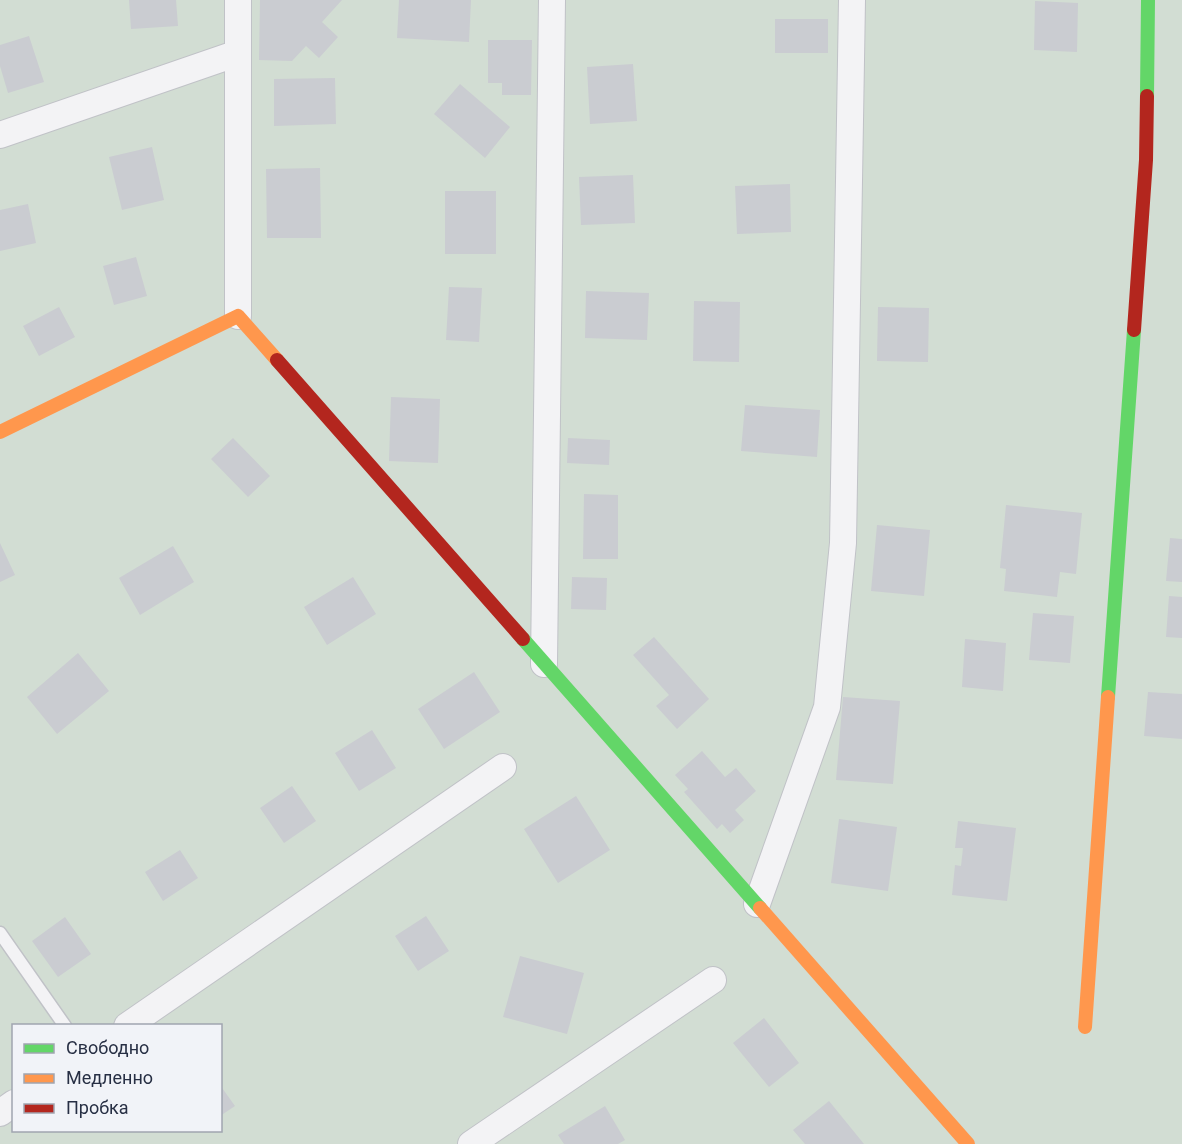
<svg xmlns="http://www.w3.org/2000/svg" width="1182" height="1144" font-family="Roboto,sans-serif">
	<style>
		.green { fill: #d2ddd3; fill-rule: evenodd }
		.building { fill: #caccd1 }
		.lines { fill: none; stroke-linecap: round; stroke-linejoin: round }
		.lane-casing { stroke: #c0c2c7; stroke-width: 15 }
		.street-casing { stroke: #c0c2c7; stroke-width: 28 }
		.lane { stroke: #f3f3f5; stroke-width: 12 }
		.street { stroke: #f3f3f5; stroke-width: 26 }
		.fast { stroke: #63d668; stroke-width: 14 }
		.slow { stroke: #ff974d; stroke-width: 14 }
		.jam { stroke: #b3261e; stroke-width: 14 }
	</style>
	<rect width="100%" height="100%" fill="#e3e5e9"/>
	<path class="green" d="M0,0H1182V1144H0ZM14,1026H220V1130H14Z"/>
	<path class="building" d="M129,0H176L178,26L131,29Z
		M260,0H342L322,22L338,37L319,58L306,46L292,61L259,60Z
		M399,0H471L469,42L397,38Z
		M1035,1L1078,3L1077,52L1034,50Z
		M775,19H828V53H775Z
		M29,36L44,82L8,93L0,66V45Z
		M488,40H532L531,95H502V83H488Z
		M633,64L637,121L590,124L587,67Z
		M335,78L336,124L274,126V79Z
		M460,84L510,127L485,158L434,114Z
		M152,147L164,200L122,210L109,157Z
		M320,168L321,238H267L266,169Z
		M633,175L635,223L581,225L579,177Z
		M790,184L791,232L737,234L735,186Z
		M445,191H496V254H445Z
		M28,204L36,243L0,251V210Z
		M136,257L147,296L114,305L103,266Z
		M449,287L482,288L479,342L446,340Z
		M586,291L649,293L647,340L585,338Z
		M694,301L740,302L739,362L693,361Z
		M59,307L75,337L39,356L23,326Z
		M878,307L929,308L928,362L877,361Z
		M391,397L440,399L438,463L389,461Z
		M745,405L820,410L817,457L741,451Z
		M233,438L270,476L248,497L211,459Z
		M568,438L610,440L609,465L567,463Z
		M584,494L618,495V559H583Z
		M1006,505L1082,513L1076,574L1060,572L1057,597L1004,591L1006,569L1000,568Z
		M877,525L930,530L924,596L871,591Z
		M1170,538L1182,539V582L1166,581Z
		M0,543L15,575L0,582Z
		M173,546L194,582L140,615L119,578Z
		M353,577L376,614L327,645L304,607Z
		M572,577L607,578L606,610L571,609Z
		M1169,596L1182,597V638L1166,637Z
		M1033,613L1074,616L1070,663L1029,660Z
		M654,637L709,699L677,729L656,706L669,695L633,655Z
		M965,639L1006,643L1003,691L962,687Z
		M78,653L109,691L57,734L27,697Z
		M474,672L500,712L444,749L418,709Z
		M1148,692L1182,694V739L1144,736Z
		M843,697L900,701L893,784L836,780Z
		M372,730L396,768L359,791L335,753Z
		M702,751L725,777L736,768L756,791L735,810L744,820L730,833L722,824L717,829L684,792L688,789L675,775Z
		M292,786L316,821L284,843L260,808Z
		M576,796L610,850L558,883L524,829Z
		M839,819L897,827L888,891L831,883Z
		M958,821L1016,828L1007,901L952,895L955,865L961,866L963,848H955Z
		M180,850L198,878L163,901L145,872Z
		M426,916L449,951L418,971L395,936Z
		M65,917L91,954L58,977L32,941Z
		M520,956L584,973L567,1034L503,1017Z
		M764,1018L799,1063L769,1087L733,1043Z
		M220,1085L235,1106L220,1116Z
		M829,1101L864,1144H805L793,1130Z
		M605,1106L625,1140L618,1144H564L558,1135Z"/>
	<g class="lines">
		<g class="lane-casing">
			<path id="lane" d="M0,933L65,1026"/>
		</g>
		<g class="street-casing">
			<path id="street" d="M0,135L238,53
				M238,316V0
				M544,664L552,0
				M757,904L827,707L843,543L852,0
				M127,1026L503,767
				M0,1113L14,1103
				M471,1144L713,980"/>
		</g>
		<use href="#lane" class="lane"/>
		<use href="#street" class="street"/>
		<path class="fast" d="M1147,96L1148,0
			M523,639L760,908
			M1108,697L1134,330"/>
		<path class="slow" d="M0,432L238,316L277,360
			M760,908L968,1144
			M1085,1027L1108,697"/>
		<path class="jam" d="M1134,330L1146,160L1147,96
			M277,360L523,639"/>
	</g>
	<rect x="12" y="1024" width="210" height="108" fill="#f1f3f8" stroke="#a0a5b0" stroke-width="1.5"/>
	<rect x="24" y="1044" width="30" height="9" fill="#63d668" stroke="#a0a5b0" stroke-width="1.5"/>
	<text x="66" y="1054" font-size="18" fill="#272f44">Свободно</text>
	<rect x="24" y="1074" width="30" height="9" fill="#ff974d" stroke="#a0a5b0" stroke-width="1.5"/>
	<text x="66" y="1084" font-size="18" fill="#272f44">Медленно</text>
	<rect x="24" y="1104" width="30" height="9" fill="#b3261e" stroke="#a0a5b0" stroke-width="1.5"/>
	<text x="66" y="1114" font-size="18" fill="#272f44">Пробка</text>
</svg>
